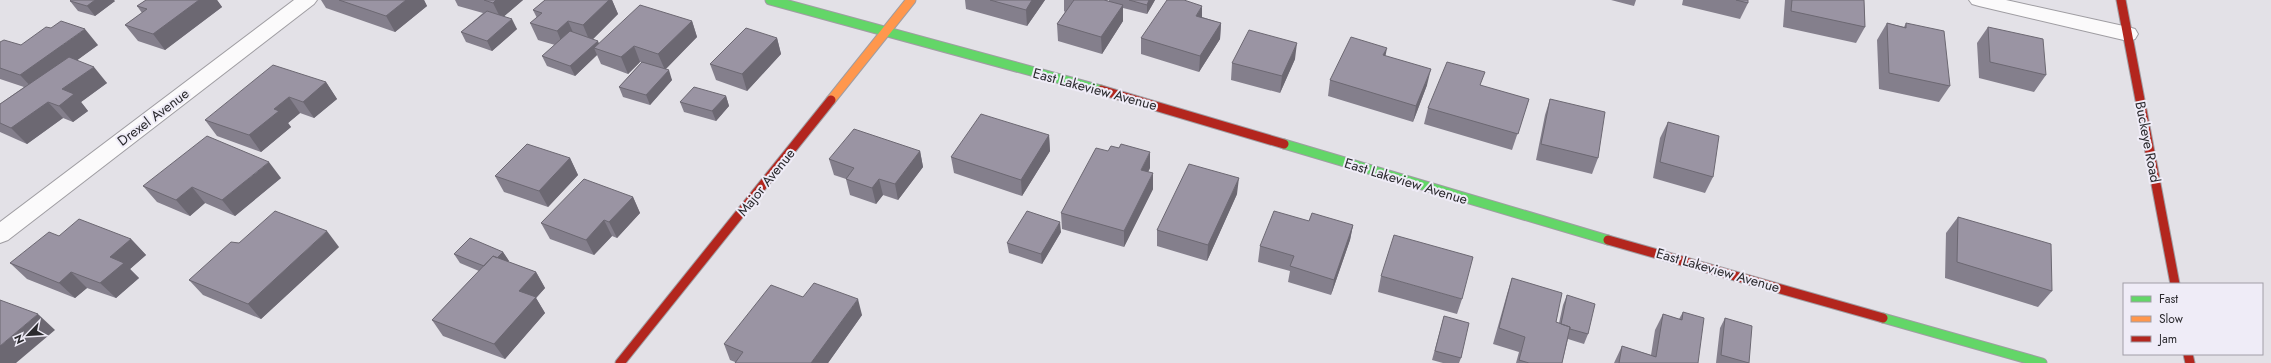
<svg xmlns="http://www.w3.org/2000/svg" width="2271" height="363" font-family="Jost,sans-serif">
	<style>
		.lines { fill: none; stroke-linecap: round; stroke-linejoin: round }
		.street-casing { stroke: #9f9da2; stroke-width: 2 }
		.fast-casing { stroke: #9f9da2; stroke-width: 11 }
		.slow-casing { stroke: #9f9da2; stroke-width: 11 }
		.jam-casing { stroke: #9f9da2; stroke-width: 11 }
		.street { fill: #fbfafb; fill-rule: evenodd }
		.fast { stroke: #63d668; stroke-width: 9 }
		.slow { stroke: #ff974d; stroke-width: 9 }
		.jam { stroke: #b3261e; stroke-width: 9 }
		.wall { fill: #847f8c }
		.shaded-wall { fill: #6c6872 }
		.building { fill: #9a94a3; stroke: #6c6872 }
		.labels { text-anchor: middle; stroke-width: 4; stroke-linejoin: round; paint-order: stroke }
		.street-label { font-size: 14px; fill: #2b2a2e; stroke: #efecf7 }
	</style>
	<rect width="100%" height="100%" fill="#e3e1e7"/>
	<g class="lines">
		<g class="street-casing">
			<path id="street" d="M294,0H317L314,4L8,240L0,243V222Z
				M1969,0H2006L2128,27L2135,29L2138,34L2135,39L2128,41L1979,6L1972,4Z"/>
		</g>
		<g class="fast-casing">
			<path id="fast" d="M770,0L1101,90
				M1284,144L1608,240
				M1883,318L2042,363"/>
		</g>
		<g class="slow-casing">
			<path id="slow" d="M831,100L911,0"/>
		</g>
		<g class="jam-casing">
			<path id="jam" d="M2121,0L2175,284
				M1101,90L1284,144
				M1608,240L1883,318
				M2188,354L2190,363
				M620,363L831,100"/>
		</g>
		<use href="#street" class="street"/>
		<use href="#fast" class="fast"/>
		<use href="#slow" class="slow"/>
		<use href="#jam" class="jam"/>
	</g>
	<path class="wall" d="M146,0H217L222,7L165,50L138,41L125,25L142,13L137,6Z
		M321,0H424L427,6L395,32L326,8Z
		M455,0H523L504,16L517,29L492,51L466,42L461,32L483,13L458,6Z
		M545,0H612L618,14L593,39L599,44L692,21L697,37L665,69L672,80L650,105L623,97L619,87L642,62H640L628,74L601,64L597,55L575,76L547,66L542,56L555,45L538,40L530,23L537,18L533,10Z
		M965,0H1045L1027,26L966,9Z
		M1064,0H1108L1107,1H1109V0H1155L1147,14L1123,8V21L1102,54L1058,41L1057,24L1065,12L1064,11Z
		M1611,0H1636L1634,6Z
		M1683,0H1748V3L1740,19L1682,5Z
		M1785,0H1864L1865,27L1856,43L1783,27Z
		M70,1H115L95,16L78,11Z
		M1202,17L1221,23L1220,39L1199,72L1141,54V38Z
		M1887,23L1904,27L1906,23L1950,86L1939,102L1879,89L1877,40Z
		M1988,27L2046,75L2034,92L1979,78L1977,43Z
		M777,38L781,54L747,91L716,80L710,64Z
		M0,42L21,45H98L77,60L107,83L81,102L88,111L73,122L63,118L27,144L0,132V104L24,87L0,79Z
		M1385,56L1427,85L1413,122L1328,96L1330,80Z
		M1295,59L1280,93L1231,80L1232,63Z
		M326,82L337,99L314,118L300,113L288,123L291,127L261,152L217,136L205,120Z
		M1481,86L1529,99L1512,150L1424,124L1428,108Z
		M726,96L729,106L716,121L684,112L680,102Z
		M1550,99L1598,158L1592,174L1536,160L1545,115Z
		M1668,122L1713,177L1705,193L1653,178L1660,138Z
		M1049,135L1050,151L1022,196L954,173L951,157Z
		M920,151L923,167L898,200L883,195L876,204L850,195L846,179L834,175L829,159Z
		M570,158L578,175L548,207L504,192L495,176Z
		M1150,168L1148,172L1153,189L1124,247L1062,229L1061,213Z
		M281,178L235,216L205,203L190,216L157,202L143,186Z
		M1237,194L1207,261L1157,246V230Z
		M633,197L640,213L617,238L612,236L594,255L550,239L541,223Z
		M1958,217L2052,291L2038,307L1945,278L1946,233Z
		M1309,221L1353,225L1350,240L1331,295L1288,282L1290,271L1258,262L1260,246Z
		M1061,232L1042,264L1009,253L1007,243Z
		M59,236L131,239L146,255L130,269L139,278L116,298L87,288L75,298L27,279L10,263Z
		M339,247L261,319L203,295L189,280Z
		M503,252L509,261L508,262L536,272L545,288L536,298L545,313L505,359L443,336L432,320L479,271L460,263L454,254Z
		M1381,276L1462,299L1457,314L1378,292Z
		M1512,278L1556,322L1559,323L1563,305L1567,295L1588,334L1584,344L1568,339L1562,363H1516L1519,352L1493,344L1507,294Z
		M803,297L862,315L828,363H735V362L730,360L724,344Z
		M1683,312L1698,363H1614L1622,346L1651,355L1655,330L1663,314L1679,319Z
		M1444,316L1461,358L1459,363H1443L1432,360Z
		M1725,318L1749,363H1716L1720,328Z"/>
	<path class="shaded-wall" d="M95,0H114L115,1L95,16L87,6Z
		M199,0H217L222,7L165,50L153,34Z
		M406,0H424L427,6L395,32L386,16Z
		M496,0H523L501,19L493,3Z
		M609,0H612L618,14L590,42L583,25Z
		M1032,0H1045L1027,26L1026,10Z
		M1149,0H1155L1147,14V5Z
		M1123,5V21L1102,54L1101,37Z
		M1202,6V22L1196,16Z
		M512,19L517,29L492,51L487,41Z
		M568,21L575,37L564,48L557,31Z
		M692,21L697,37L665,70L658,54Z
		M1221,23L1220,39L1199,72L1200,56Z
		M85,29L98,45L35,91L20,75Z
		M777,38L781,54L747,91L742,74Z
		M598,41L602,50L594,48L597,55L575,76L570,66Z
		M1297,43L1295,59L1280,93L1282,76Z
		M634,46L640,62L628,74L621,57Z
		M1387,48L1384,64L1383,55Z
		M94,67L107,83L81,102L88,111L73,122L59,106L62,89Z
		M1431,69L1427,85L1413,122L1416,106Z
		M669,70L672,80L650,105L646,95Z
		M326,82L337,99L314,118L303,102Z
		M726,96L729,106L716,121L712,111Z
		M289,97L300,113L288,123L291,127L261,152L249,135L274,109Z
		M48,102L63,118L27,144L11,128Z
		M1049,135L1050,151L1022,196L1021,180Z
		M920,151L923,167L898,200L895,184Z
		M1150,152V168L1141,186V170Z
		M570,158L578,175L548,207L539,191Z
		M269,162L281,178L235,216L222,200Z
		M1153,173V189L1124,247V231Z
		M1239,178L1237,194L1207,261L1208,245Z
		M879,179L883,195L876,204L872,188Z
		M192,187L205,203L190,216L176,200Z
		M633,197L640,213L617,238L609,222Z
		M604,220L612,236L594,255L586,240Z
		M1060,222L1061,232L1042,264L1041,254Z
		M1353,225L1350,240L1331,295L1334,280Z
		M327,231L339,247L261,319L248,304Z
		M131,239L146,255L130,269L139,278L116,298L100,283L110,257Z
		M503,252L509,261L493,277L487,268Z
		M71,272L87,288L75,298L59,283Z
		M536,272L545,288L536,298L545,313L505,359L494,344L519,291Z
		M858,299L862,315L828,363H811Z
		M38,314L55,330L16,363H0V346Z"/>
	<path class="building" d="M71,0H95L87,6L70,1Z
		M146,0H199L153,34L125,25L147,9L137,6Z
		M339,0H406L386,16Z
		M484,0H496L493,3Z
		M545,0H609L583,25L568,21L557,31L530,23L542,13L533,10Z
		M990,0H1032L1026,10Z
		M1074,0H1104L1123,5L1101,37L1057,24Z
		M1129,0H1149L1147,5Z
		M1167,0H1184L1202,6L1196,16L1221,23L1200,56L1141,38Z
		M1736,0H1748V3Z
		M1792,0H1864L1865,27L1791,11Z
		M640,5L692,21L658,54L634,46L621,57L594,48Z
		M487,11L512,19L487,41L461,32Z
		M61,21L85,29L20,75L0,68V42L4,40L21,45L46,27L51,28Z
		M1887,23L1906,28V23L1944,31L1950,86L1889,73Z
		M1988,27L2043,39L2046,75L1990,62Z
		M746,28L777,38L742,74L710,64Z
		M1249,30L1297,43L1282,76L1232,63Z
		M570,31L598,41L570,66L542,56Z
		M1351,37L1387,48L1383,55L1431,69L1416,106L1330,80Z
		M69,57L94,67L62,89L74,94L59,106L48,102L11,128L0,123V104Z
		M642,62L669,70L646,95L619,87Z
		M1447,62L1485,72L1480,85L1529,99L1518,134L1428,108Z
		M273,65L326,82L303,102L289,97L274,109L279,111L249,135L205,120Z
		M694,87L726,96L712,111L680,102Z
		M1550,99L1605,112L1598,158L1541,144Z
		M981,114L1049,135L1021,180L951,157Z
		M1668,122L1719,136L1713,177L1660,162Z
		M854,129L920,151L895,184L879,179L872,188L846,179L854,168L829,159Z
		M207,136L269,162L222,200L192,187L176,200L143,186Z
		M527,144L570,158L539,191L495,176Z
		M1121,144L1150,152L1141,170L1153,173L1124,231L1061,213L1096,148L1108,151L1111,146L1119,148Z
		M1189,164L1239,178L1208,245L1157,230Z
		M584,179L633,197L609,222L604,220L586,240L541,223Z
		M275,211L327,231L248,304L189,280L231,242L239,243Z
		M1027,211L1060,222L1041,254L1007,243Z
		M1274,211L1309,221L1312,213L1353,225L1334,280L1290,266L1294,256L1260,246Z
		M1958,217L2051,244L2052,291L1957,262Z
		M79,219L131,239L110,257L124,263L100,283L71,272L59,283L10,263L49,232L59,236Z
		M1394,235L1473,257L1462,299L1381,276Z
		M470,238L503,252L497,258L493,256L484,266L454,254Z
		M493,256L536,272L519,291L536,297L494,344L432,320Z
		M1512,278L1562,293L1556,322L1570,327L1562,363H1529L1519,360L1525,337L1499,328Z
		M814,283L858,299L811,363H735L743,352L724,344L771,285L803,297Z
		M1567,295L1595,304L1588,334L1570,329V327L1561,324Z
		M0,300L38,314L0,346Z
		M1683,312L1704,318L1698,363H1619L1622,346L1656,357L1663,314L1682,320Z
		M1444,316L1469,323L1461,358L1435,351Z
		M1725,318L1752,326L1749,363L1721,355Z"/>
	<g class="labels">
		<g class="street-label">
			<text transform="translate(1095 89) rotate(15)" y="5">East Lakeview Avenue</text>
			<text transform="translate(153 117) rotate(-37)" y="5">Drexel Avenue</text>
			<text transform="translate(2148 142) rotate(79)" y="5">Buckeye Road</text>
			<text transform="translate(1406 181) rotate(17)" y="5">East Lakeview Avenue</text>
			<text transform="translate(766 182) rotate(-51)" y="5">Major Avenue</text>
			<text transform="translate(1718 270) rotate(16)" y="5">East Lakeview Avenue</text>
		</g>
	</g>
	<rect x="2123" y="283" width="140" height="72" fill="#efecf7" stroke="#a19ea7"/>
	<rect x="2131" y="296" width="20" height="6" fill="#63d668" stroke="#a19ea7"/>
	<text x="2159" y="303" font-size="12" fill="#2b2a2e">Fast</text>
	<rect x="2131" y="316" width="20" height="6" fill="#ff974d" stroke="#a19ea7"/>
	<text x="2159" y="323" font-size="12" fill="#2b2a2e">Slow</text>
	<rect x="2131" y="336" width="20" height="6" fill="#b3261e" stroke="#a19ea7"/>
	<text x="2159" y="343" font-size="12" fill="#2b2a2e">Jam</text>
	<g transform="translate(28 335) rotate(245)" stroke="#efecf7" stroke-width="3" paint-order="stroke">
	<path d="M0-3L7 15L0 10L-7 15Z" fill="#2b2a2e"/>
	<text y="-6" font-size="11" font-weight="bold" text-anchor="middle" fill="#2b2a2e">N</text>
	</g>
</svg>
